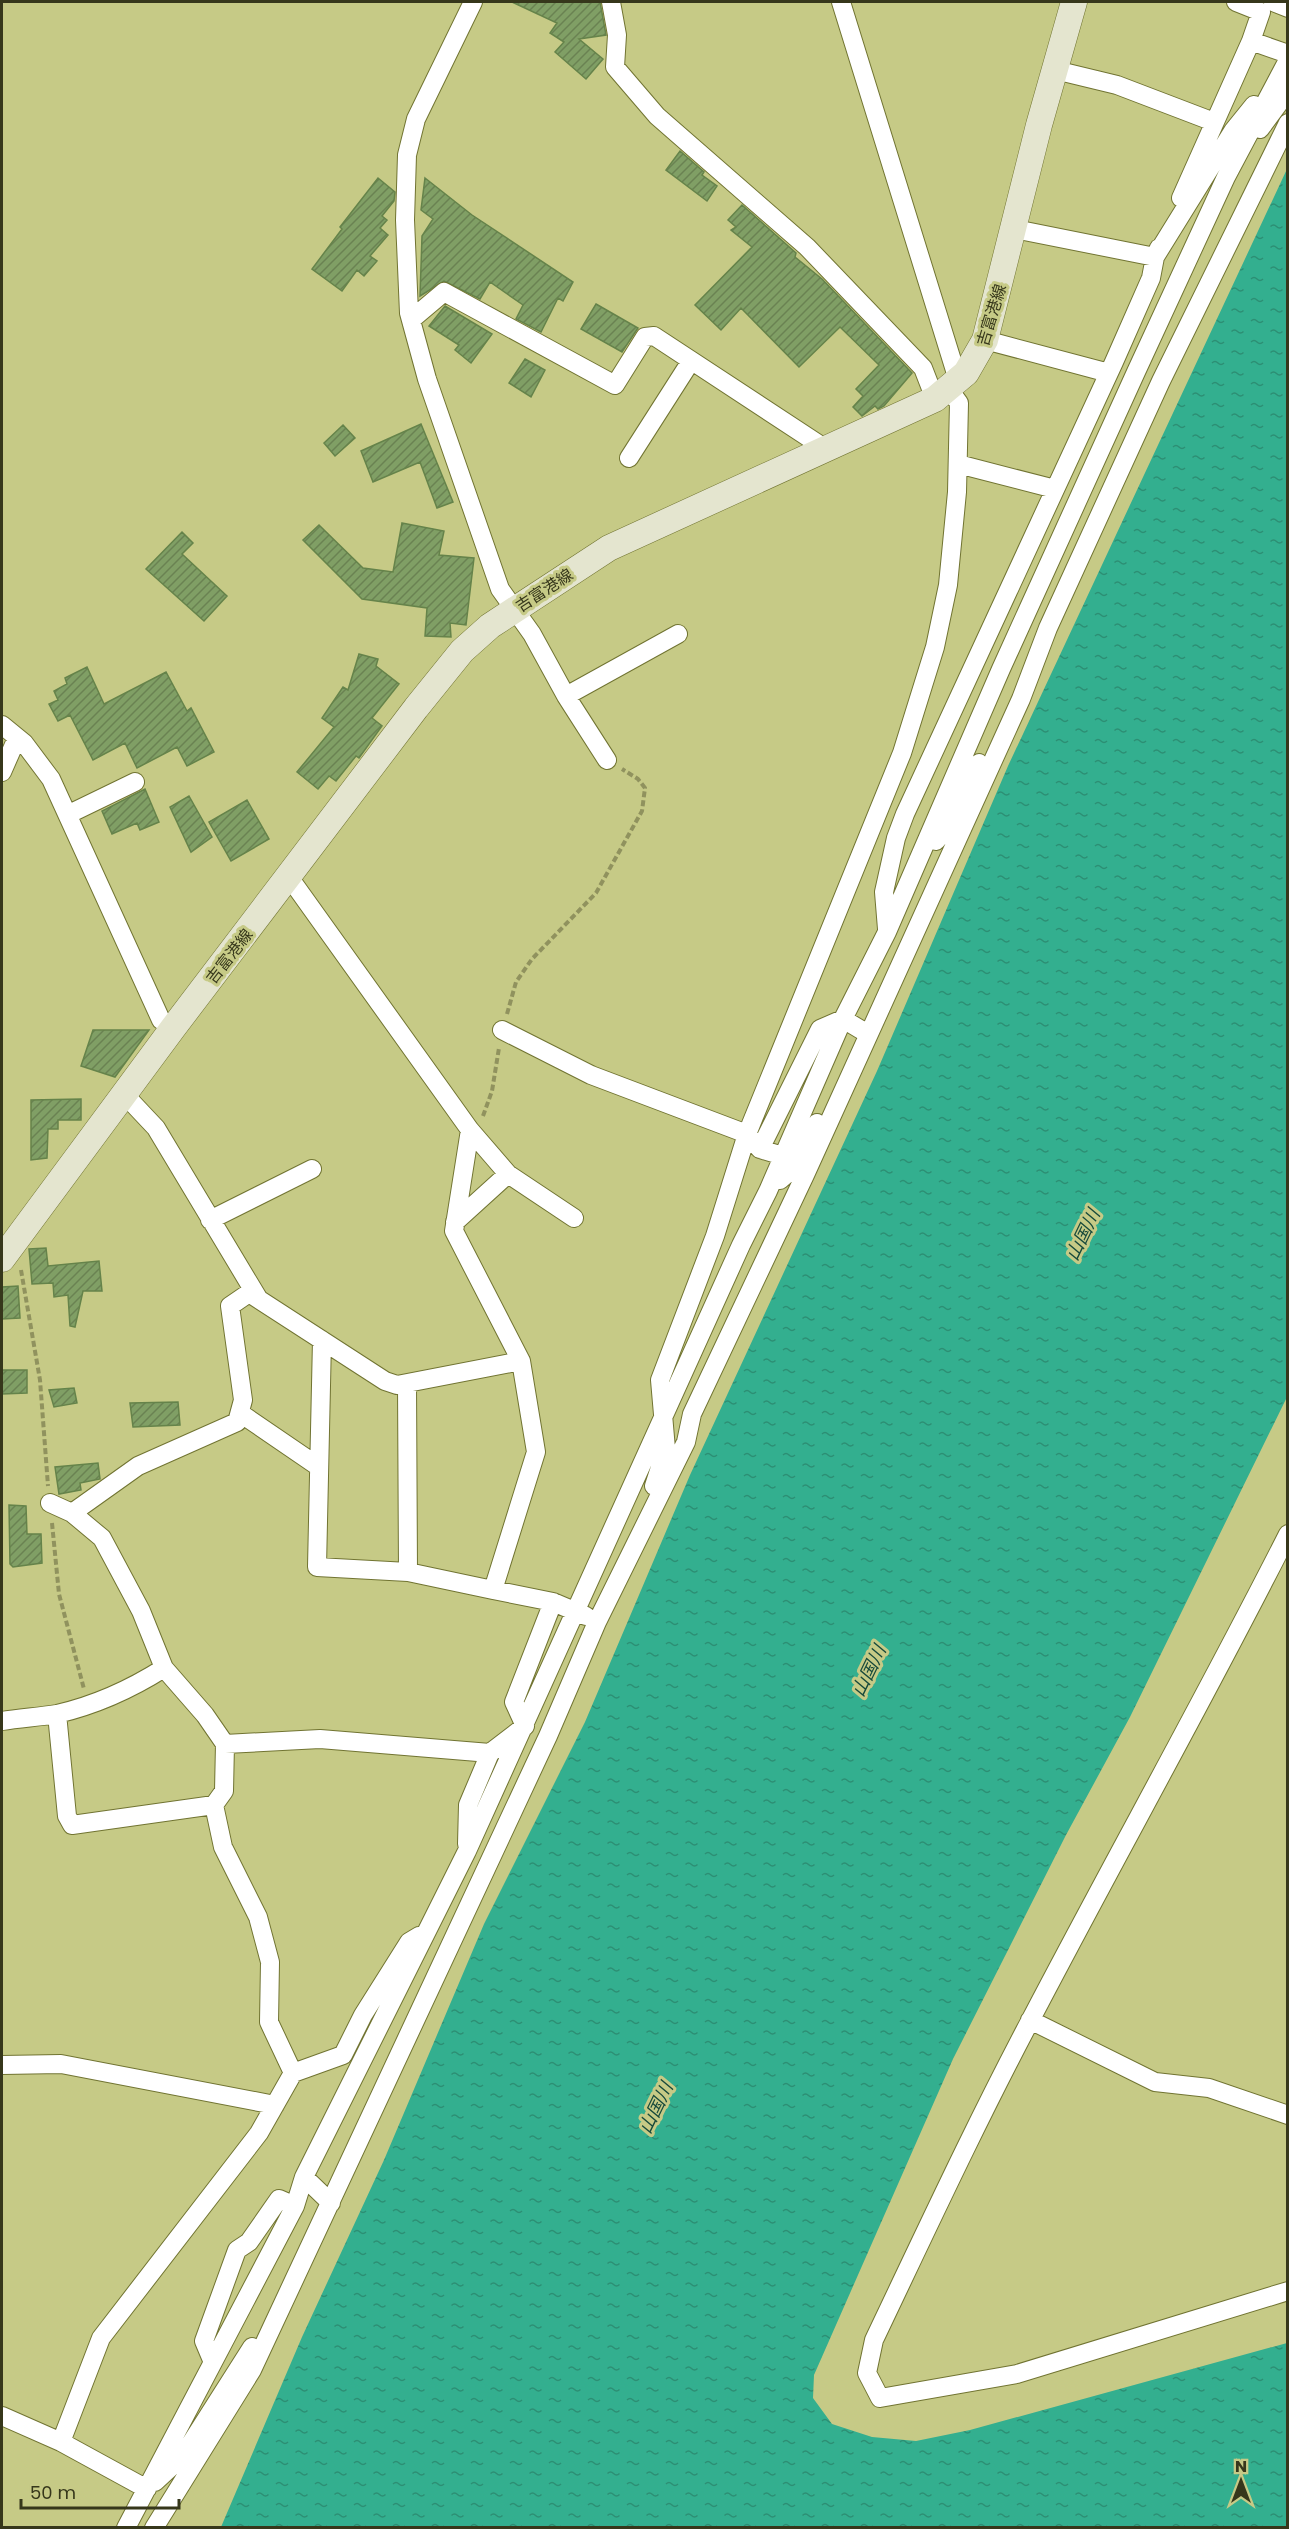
<svg xmlns="http://www.w3.org/2000/svg" width="1289" height="2529" font-family="Poppins,'Noto Sans JP',sans-serif">
	<style>
		.water { fill: url(#water-ripples) }
		.building { fill: url(#building-hatch); stroke: #65834a; stroke-width: 1.5 }
		.lines { fill: none; stroke-linecap: round; stroke-linejoin: round }
		.minor-casing { stroke: #717432; stroke-width: 20 }
		.secondary-casing { stroke: #717432; stroke-width: 27 }
		.path { stroke: #90925e; stroke-width: 4; stroke-dasharray: 6 3; stroke-linecap: butt }
		.minor { stroke: #fff; stroke-width: 18 }
		.secondary { stroke: #e4e5cf; stroke-width: 26 }
		.labels { text-anchor: middle; stroke-width: 6; stroke-linejoin: round; paint-order: stroke }
		.street-label { font-size: 16px; fill: #36371b; stroke: #c6ca86 }
		.water-label { font-size: 18px; font-style: italic; fill: #16493b; stroke: #c6ca86 }
	</style>
	<defs>
		<pattern id="water-ripples" width="26" height="14" patternUnits="userSpaceOnUse" patternTransform="scale(1.5)"><rect width="26" height="14" fill="#33af8f"/><path d="M2 4q2-2 4 0t4 0M15 11q2-2 4 0t4 0" fill="none" stroke="#2c8f74"/></pattern>
		<pattern id="building-hatch" width="6" height="6" patternUnits="userSpaceOnUse" patternTransform="scale(1.5)"><rect width="6" height="6" fill="#809f65"/><path d="M-1 1l2-2M0 6l6-6M5 7l2-2" fill="none" stroke="#6a8252"/></pattern>
	</defs>
	<rect width="100%" height="100%" fill="#c6ca86"/>
	<path class="water" d="M1287,169V1397L1130,1717L1066,1835L953,2059L814,2375L813,2398L832,2424L872,2437L916,2441L970,2430L1287,2343V2527H221L302,2337L384,2160L484,1924L585,1722L690,1475L877,1071L1008,766Z"/>
	<path class="building" d="M512,2H600L606,35L579,39L603,59L586,79L555,52L564,42L550,33L557,23Z
		M680,151L704,172L702,175L717,186L707,201L666,170Z
		M378,178L395,192L394,201L382,216L387,220L380,228L388,235L370,256L377,261L364,276L357,270L342,291L312,269L342,229L340,227Z
		M425,178L472,215L573,282L563,301L558,298L541,332L516,319L523,305L490,282L480,299L444,281L420,296L422,236L433,219L421,210Z
		M742,205L796,253L795,257L822,279L912,373L884,406L878,409L875,406L862,416L853,407L863,396L856,389L879,365L840,327L799,367L741,308L721,330L695,305L752,247L731,230L736,227L728,220Z
		M596,304L638,328L622,352L581,329Z
		M445,306L492,334L471,363L455,350L459,345L429,326Z
		M525,359L545,370L531,397L509,383Z
		M421,424L453,502L437,508L420,462L373,482L361,451Z
		M343,425L355,438L335,456L324,443Z
		M402,523L444,531L439,555L474,558L466,625L450,623L451,637L425,636L427,608L362,599L303,540L319,525L363,568L393,572Z
		M182,532L193,543L182,554L227,596L204,621L146,569Z
		M359,654L378,659L376,666L399,684L372,718L382,726L359,758L356,756L336,781L329,776L318,789L297,772L334,727L322,718L343,687L348,690Z
		M87,667L104,704L166,672L187,711L191,708L214,752L187,766L177,747L137,768L125,743L93,760L70,715L58,721L49,704L58,700L54,691L67,684L65,678Z
		M145,789L159,822L140,830L137,823L112,834L102,811Z
		M189,796L212,837L191,852L170,807Z
		M247,800L269,839L231,861L209,822Z
		M93,1030H149L115,1077L81,1066Z
		M81,1099V1120H58V1129H48L47,1158L31,1160V1100Z
		M46,1248L48,1266L99,1261L102,1291H83L75,1327L70,1326L68,1295L54,1297L53,1283L32,1284L29,1249Z
		M18,1286L20,1318L2,1319V1287Z
		M2,1370H27V1393L2,1394Z
		M74,1388L77,1403L54,1407L49,1390Z
		M178,1402L180,1425L133,1427L130,1403Z
		M98,1463L100,1479L80,1483L81,1490L59,1494L55,1467Z
		M9,1505L26,1506L27,1534H41L42,1563L13,1567L10,1564Z"/>
	<g class="lines">
		<g class="minor-casing">
			<path id="minor" d="M473,2L416,119L407,155L405,220L409,313L427,379L500,589L532,634L566,696L607,760
				M611,2L617,35L615,67L657,116L807,247L923,368L935,399
				M841,2L958,380
				M1273,2L1288,8
				M1251,41L1288,54
				M1055,70L1117,85L1214,122
				M1260,129L1288,91
				M1181,198L1251,41L1261,12L1236,2
				M1015,229L1155,257L1159,248
				M412,319L444,292L615,385L645,337L654,336L826,449
				M985,340L1109,373
				M629,458L691,361
				M958,464L1055,489
				M566,696L678,634
				M2,725L24,743L51,779L161,1020L173,1028
				M2,772L17,738
				M69,814L135,782
				M936,841L942,834L979,763
				M289,877L470,1130L508,1174L574,1218
				M887,929L884,892L896,838L905,814L1114,362L1151,278L1155,257L1233,131L1254,105
				M502,1030L591,1075L747,1134L760,1149L783,1156
				M124,1094L156,1128L258,1298
				M470,1130L454,1231L521,1361L536,1452L493,1590L553,1602L586,1616
				M760,1149L820,1029L843,1019L868,1034
				M780,1180L788,1173L817,1123
				M210,1220L312,1169
				M455,1222L508,1174
				M322,1340L317,1567L408,1572L493,1590
				M407,1384L408,1572
				M240,1413L319,1467
				M654,1486L666,1449L660,1380L715,1236L747,1134L902,753L935,647L948,585L957,492L959,403L948,388
				M50,1503L72,1513L138,1466L237,1422L243,1400L230,1306L249,1293L385,1381L397,1385L521,1361
				M72,1513L102,1538L141,1611L164,1668
				M1288,1534C1205,1698 1115,1858 1030,2021C975,2125 925,2233 874,2340L867,2373L880,2398L1017,2374L1288,2291
				M57,1714L67,1816L72,1825L214,1805
				M2,1721C20,1718 39,1717 57,1714C96,1705 131,1689 164,1668L205,1715L225,1744L224,1791L214,1805L223,1847L258,1917L270,1962L269,2022L293,2073L259,2133L101,2338L61,2442
				M225,1744L320,1739L490,1753
				M467,1844L468,1805L490,1753L525,1726L514,1702L553,1602
				M1030,2020L1155,2082L1209,2088L1288,2115
				M2,2065L61,2064L275,2105
				M293,2073L343,2055L363,2015L409,1942L419,1936
				M304,2177L331,2203
				M212,2360L204,2341L237,2250L249,2242L279,2199L295,2206
				M2,2416L61,2442L147,2489
				M155,2482L182,2457L252,2347
				M126,2528L295,2206L304,2177L467,1851L741,1245L768,1191L843,1019L887,932L1001,669L1136,372L1226,177L1288,60
				M154,2528L252,2370L548,1736L597,1622L686,1442L692,1414L805,1175L1021,699L1048,628L1161,381L1288,123"/>
		</g>
		<g class="secondary-casing">
			<path id="secondary" d="M2,1259L173,1028L416,708L462,651L490,626L609,548L935,399L966,373L985,340L1039,125L1074,2"/>
		</g>
		<path class="path" d="M507,1014L516,982L532,959L596,893L642,811L645,788L638,779L622,769
			M483,1116L492,1091L499,1048
			M21,1270L40,1380L48,1486
			M52,1523L59,1594L84,1689"/>
		<use href="#minor" class="minor"/>
		<use href="#secondary" class="secondary"/>
	</g>
	<g class="labels">
		<g class="street-label">
			<text transform="translate(991 315) rotate(-73)" y="6">吉富港線</text>
			<text transform="translate(544 590) rotate(-33)" y="6">吉富港線</text>
			<text transform="translate(229 956) rotate(-52)" y="6">吉富港線</text>
		</g>
		<g class="water-label">
			<text transform="translate(1083 1235) rotate(-64)" y="6">山国川</text>
			<text transform="translate(869 1671) rotate(-64)" y="6">山国川</text>
			<text transform="translate(656 2108) rotate(-64)" y="6">山国川</text>
		</g>
	</g>
	<rect width="1289" height="2529" fill="none" stroke="#36371b" stroke-width="6"/>
	<g transform="translate(1241 2481)" stroke="#c6ca86" stroke-width="4.5" paint-order="stroke">
	<path d="M0-4.5L10 22L0 15L-10 22Z" fill="#36371b"/>
	<text y="-9" font-size="16" font-weight="bold" text-anchor="middle" fill="#36371b">N</text>
	</g>
	<path d="M21 2499v9h158v-9" fill="none" stroke="#36371b" stroke-width="3"/>
	<text x="30" y="2499" font-size="18" fill="#36371b" stroke="#c6ca86" stroke-width="4.5" paint-order="stroke">50 m</text>
</svg>
